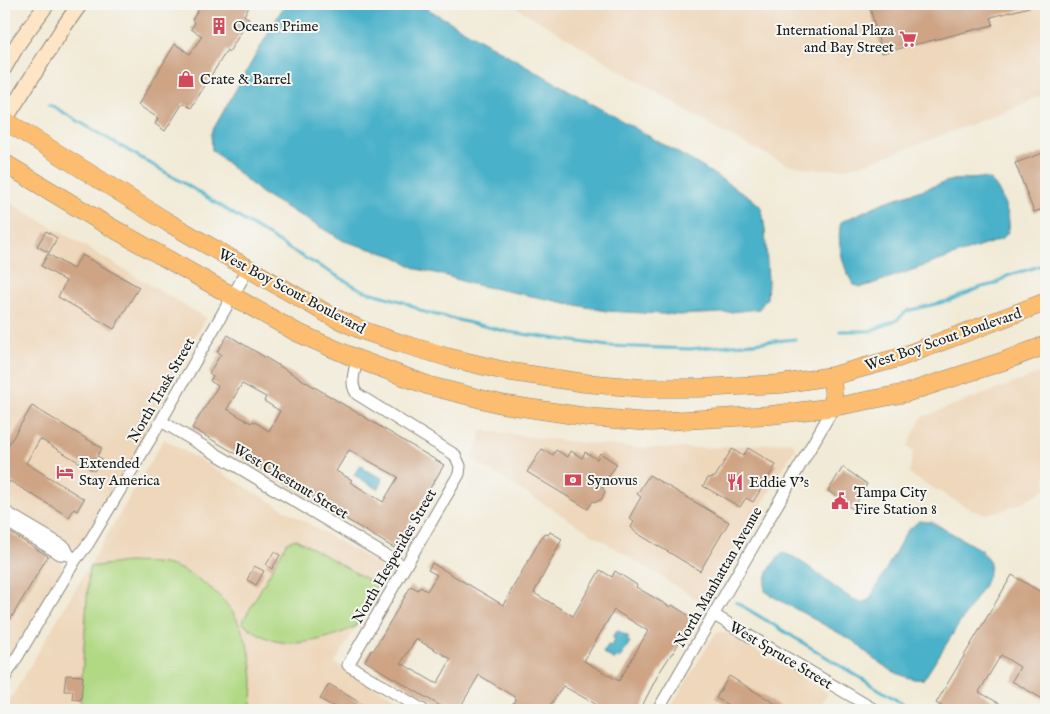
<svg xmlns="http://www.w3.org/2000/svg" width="1050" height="714" font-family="'IM FELL English',serif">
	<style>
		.built { fill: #eed7bb }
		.green { fill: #b1d984; stroke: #667a50 }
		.water { fill: #4ab1c9; stroke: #336672 }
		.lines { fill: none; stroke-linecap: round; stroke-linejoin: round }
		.stream { stroke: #4ab1c9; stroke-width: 3 }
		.building { fill: #cea485; fill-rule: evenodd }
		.street-casing { stroke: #868379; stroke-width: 13 }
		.secondary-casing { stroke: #868379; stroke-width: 17 }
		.primary-casing { stroke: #868379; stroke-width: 19 }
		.street { stroke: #fff; stroke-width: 11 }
		.secondary { stroke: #fee5c5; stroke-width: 15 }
		.primary { stroke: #fcbd6f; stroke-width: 18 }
		.labels { text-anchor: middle; stroke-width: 4; stroke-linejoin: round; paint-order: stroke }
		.poi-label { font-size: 15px; fill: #1c1c1c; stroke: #f6f6f2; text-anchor: start }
		.street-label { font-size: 15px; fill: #1c1c1c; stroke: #f6f6f2 }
	</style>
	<rect width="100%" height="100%" fill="#f6f6f2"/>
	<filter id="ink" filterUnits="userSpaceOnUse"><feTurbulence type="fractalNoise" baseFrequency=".02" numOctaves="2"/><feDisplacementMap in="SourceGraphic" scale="10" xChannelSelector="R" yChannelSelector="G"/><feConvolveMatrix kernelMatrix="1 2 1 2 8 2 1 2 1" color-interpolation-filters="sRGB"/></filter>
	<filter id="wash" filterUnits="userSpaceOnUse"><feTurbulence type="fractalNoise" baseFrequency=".0096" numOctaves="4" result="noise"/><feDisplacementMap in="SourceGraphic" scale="20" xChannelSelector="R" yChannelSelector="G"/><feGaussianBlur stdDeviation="1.12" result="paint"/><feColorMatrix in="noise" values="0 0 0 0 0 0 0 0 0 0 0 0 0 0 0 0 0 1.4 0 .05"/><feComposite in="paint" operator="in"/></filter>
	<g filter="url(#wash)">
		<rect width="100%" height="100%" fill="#f1ead6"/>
		<path class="built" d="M511,4H1046V93L998,114L873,161L843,169H812L786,164L728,135Z
			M4,199L206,318L177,366L145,433L148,435L87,537L76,547L71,548L4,508Z
			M1046,371V489L1021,503L1003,510L986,514L973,511L909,474L913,451L907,447L922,417Z
			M482,430L545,439L638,448H709L792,442L795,448L708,597V603L705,604L470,458L479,442Z
			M164,439L389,571L335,663L414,710H4Z
			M4,524L59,557L62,565L61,571L4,668Z
			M719,632L727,633L828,693L818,710H669L715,634Z"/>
		<path class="green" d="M296,539L377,585L355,627C331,638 298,648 272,640C261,636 251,629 242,623L287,542Z
			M127,562C144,563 163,561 180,569C193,575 210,586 220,597C247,623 260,675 249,710H80L89,567Z"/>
		<path class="water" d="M285,4H419L699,165L751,198L761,207L765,229L768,281L767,298L759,309L721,313L680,315L606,311L467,283L444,275L417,269L394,256L344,241L261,193L212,150L211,133Z
			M981,178C985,179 989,179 992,182C1001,190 1011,217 1009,229C1008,233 1005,236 1002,239L869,285L862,287L854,285C843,270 836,240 841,222L882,203L952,180Z
			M360,465L364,467L363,469L382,478L381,480L383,481L378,489L354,475Z
			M919,521L932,522L981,550L990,562L989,572L984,585L924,679C902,683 870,657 855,642L774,597L765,591C763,577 773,561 783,553C809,560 841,600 864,602L870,599L906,532Z
			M617,630L629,637L627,640L630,642L620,658L617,657L615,660L603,653L608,645L611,646L615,639L612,637Z"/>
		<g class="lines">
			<path class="stream" d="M49,104L187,185L291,250L362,290L404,302L424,312L509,332L608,346L690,349L795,339
				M840,331H870L897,320L907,311L948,301L982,287L995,284L1007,276L1046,264
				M736,602L913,710"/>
		</g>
		<g id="blocks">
			<path class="building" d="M202,4H251L244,15L249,19L229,52L227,50L191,108L183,103L165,131L155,124L158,118L138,105L175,44L190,54L202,36L191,29L195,23L192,20Z
				M869,4H1033V6L991,17L993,25L882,53Z
				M1046,152V208L1034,212L1015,163Z
				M46,231L57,238L49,253L37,246Z
				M48,254L73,269L82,255L139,287L114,329L58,297L66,281L41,266Z
				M228,335L444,465L394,548L298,490L192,428L218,386L210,381L213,376L209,373L221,354L217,352ZM242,384L266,397L264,401L280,411L269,431L253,421L251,423L227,409ZM349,450L398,477L383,502L350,482L352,480L336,471Z
				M32,406L102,448L97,456L102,459L94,471L40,439L26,463L84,499L77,511L74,509L69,517L10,481L4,490V452Z
				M748,448L776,465L753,502L746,498L740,507L703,486L708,478L715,477L732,449L743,456Z
				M542,449L553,455L556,450L568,457L571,451L582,458L585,452L597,459L600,453L617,464L602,487L605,491L602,499L596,502L593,501L588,509L527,472Z
				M843,467L867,484L853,509L840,501L841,499L828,491Z
				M649,475L729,522L700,571L635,532L631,527L634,522L629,518L641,497L637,494Z
				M4,529L48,556L10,620L4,616Z
				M550,532L562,539L534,593L539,596L573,616L600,570L612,577L615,571L637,585L636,587L670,607L672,605L693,618L673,653H672L659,673L640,710H606L563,686L547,710H510L516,698L479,675L462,704L473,710H447L365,661L371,650L373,651L411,586L418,590L420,587L427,591L437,575L428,570L432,563L503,605L544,533L548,535ZM614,610L648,631L619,681L584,661ZM416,639L451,659L437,684L401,663Z
				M274,552L280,555L272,569L266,565Z
				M254,566L264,571L256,585L247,580Z
				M1012,575L1046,595V701L1012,681L1020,667L1001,655L979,692L1011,710H948L936,703Z
				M66,675L83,676L81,700L72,699L73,691H64Z
				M729,676L786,710H736L716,698Z
				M329,684L372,710H339L320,699Z"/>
		</g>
	</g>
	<g filter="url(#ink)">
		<use href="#blocks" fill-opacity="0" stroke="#868379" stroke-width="1"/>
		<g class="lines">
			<g class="street-casing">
				<path id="street" d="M357,359C355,371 349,384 357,394L455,455L460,466L459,474L348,665L423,710
					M161,421L405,567
					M4,511L65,547L69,555
					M4,520L60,554L69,555L76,559
					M714,615L875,710
					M4,679L76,559L88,544L161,421L248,269
					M658,710L834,407"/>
			</g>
			<g class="secondary-casing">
				<path id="secondary" d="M4,68L19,42L47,4
					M4,121L65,25L80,4"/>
			</g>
			<g class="primary-casing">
				<path id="primary" d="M4,120L169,223L333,317L364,331L400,343L447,357L505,371L585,383L642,388H698L781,384L832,376L898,358L1046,302
					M4,163L100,221L296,332L357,359L430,386L501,404L587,417L651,422L771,415L834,407L906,393L1004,361L1046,345
					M832,376L834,407"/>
			</g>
			<use href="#street" class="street"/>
			<use href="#secondary" class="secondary"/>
			<use href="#primary" class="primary"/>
		</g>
	</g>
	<defs>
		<g id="building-bare" transform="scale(1.35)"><path d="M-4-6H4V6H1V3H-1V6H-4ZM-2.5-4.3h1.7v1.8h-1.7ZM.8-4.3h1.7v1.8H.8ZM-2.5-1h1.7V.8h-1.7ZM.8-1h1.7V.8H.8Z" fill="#d1495b" stroke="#f6f6f2" stroke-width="2.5" paint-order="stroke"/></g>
		<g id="supermarket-bare" transform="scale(1.35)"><path d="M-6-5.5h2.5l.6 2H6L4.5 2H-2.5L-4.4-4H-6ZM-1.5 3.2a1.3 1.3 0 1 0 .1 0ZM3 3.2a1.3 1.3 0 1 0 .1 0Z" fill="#d1495b" stroke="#f6f6f2" stroke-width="2.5" paint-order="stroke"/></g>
		<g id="shop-bare" transform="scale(1.35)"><path d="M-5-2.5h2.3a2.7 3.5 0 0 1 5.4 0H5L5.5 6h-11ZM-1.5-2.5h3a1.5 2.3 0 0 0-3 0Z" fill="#d1495b" stroke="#f6f6f2" stroke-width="2.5" paint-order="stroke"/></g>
		<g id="hotel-bare" transform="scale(1.35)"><path d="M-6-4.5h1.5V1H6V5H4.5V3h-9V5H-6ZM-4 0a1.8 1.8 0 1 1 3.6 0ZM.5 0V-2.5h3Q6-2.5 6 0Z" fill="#d1495b" stroke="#f6f6f2" stroke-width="2.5" paint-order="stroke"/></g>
		<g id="bank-bare" transform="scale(1.35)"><path d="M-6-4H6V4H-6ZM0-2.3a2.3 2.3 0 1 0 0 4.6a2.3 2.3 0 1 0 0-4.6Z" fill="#d1495b" stroke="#f6f6f2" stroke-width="2.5" paint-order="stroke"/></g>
		<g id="restaurant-bare" transform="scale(1.35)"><path d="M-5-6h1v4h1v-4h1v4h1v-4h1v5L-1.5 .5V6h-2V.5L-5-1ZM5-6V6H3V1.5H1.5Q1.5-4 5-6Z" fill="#d1495b" stroke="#f6f6f2" stroke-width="2.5" paint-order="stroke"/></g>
		<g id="civic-bare" transform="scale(1.35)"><path d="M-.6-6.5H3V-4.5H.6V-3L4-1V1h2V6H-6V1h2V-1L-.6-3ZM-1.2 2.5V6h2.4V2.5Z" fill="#d1495b" stroke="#f6f6f2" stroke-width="2.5" paint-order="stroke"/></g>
	</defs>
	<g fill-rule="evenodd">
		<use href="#building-bare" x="219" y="26"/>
		<use href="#supermarket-bare" x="908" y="39"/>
		<use href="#shop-bare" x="186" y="79"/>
		<use href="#hotel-bare" x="65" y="472"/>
		<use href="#bank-bare" x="573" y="480"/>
		<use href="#restaurant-bare" x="735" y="482"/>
		<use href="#civic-bare" x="840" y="501"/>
	</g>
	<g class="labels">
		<g class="poi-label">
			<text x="233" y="31">Oceans Prime</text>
			<text x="894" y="35" text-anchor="end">International Plaza<tspan x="894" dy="17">and Bay Street</tspan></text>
			<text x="200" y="84">Crate &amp; Barrel</text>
			<text x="79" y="468">Extended<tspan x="79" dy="17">Stay America</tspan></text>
			<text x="587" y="485">Synovus</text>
			<text x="749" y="487">Eddie V's</text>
			<text x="854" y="497">Tampa City<tspan x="854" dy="17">Fire Station 8</tspan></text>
		</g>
		<g class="street-label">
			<text transform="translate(292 291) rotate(28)" y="5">West Boy Scout Boulevard</text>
			<text transform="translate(943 339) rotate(-19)" y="5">West Boy Scout Boulevard</text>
			<text transform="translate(161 390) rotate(-60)" y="5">North Trask Street</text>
			<text transform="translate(291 481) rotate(31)" y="5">West Chestnut Street</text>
			<text transform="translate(394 556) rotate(-60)" y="5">North Hesperides Street</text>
			<text transform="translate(718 577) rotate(-60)" y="5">North Manhattan Avenue</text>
			<text transform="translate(781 655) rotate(31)" y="5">West Spruce Street</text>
		</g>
	</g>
	<rect width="1050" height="714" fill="none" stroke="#f6f6f2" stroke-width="20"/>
</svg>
